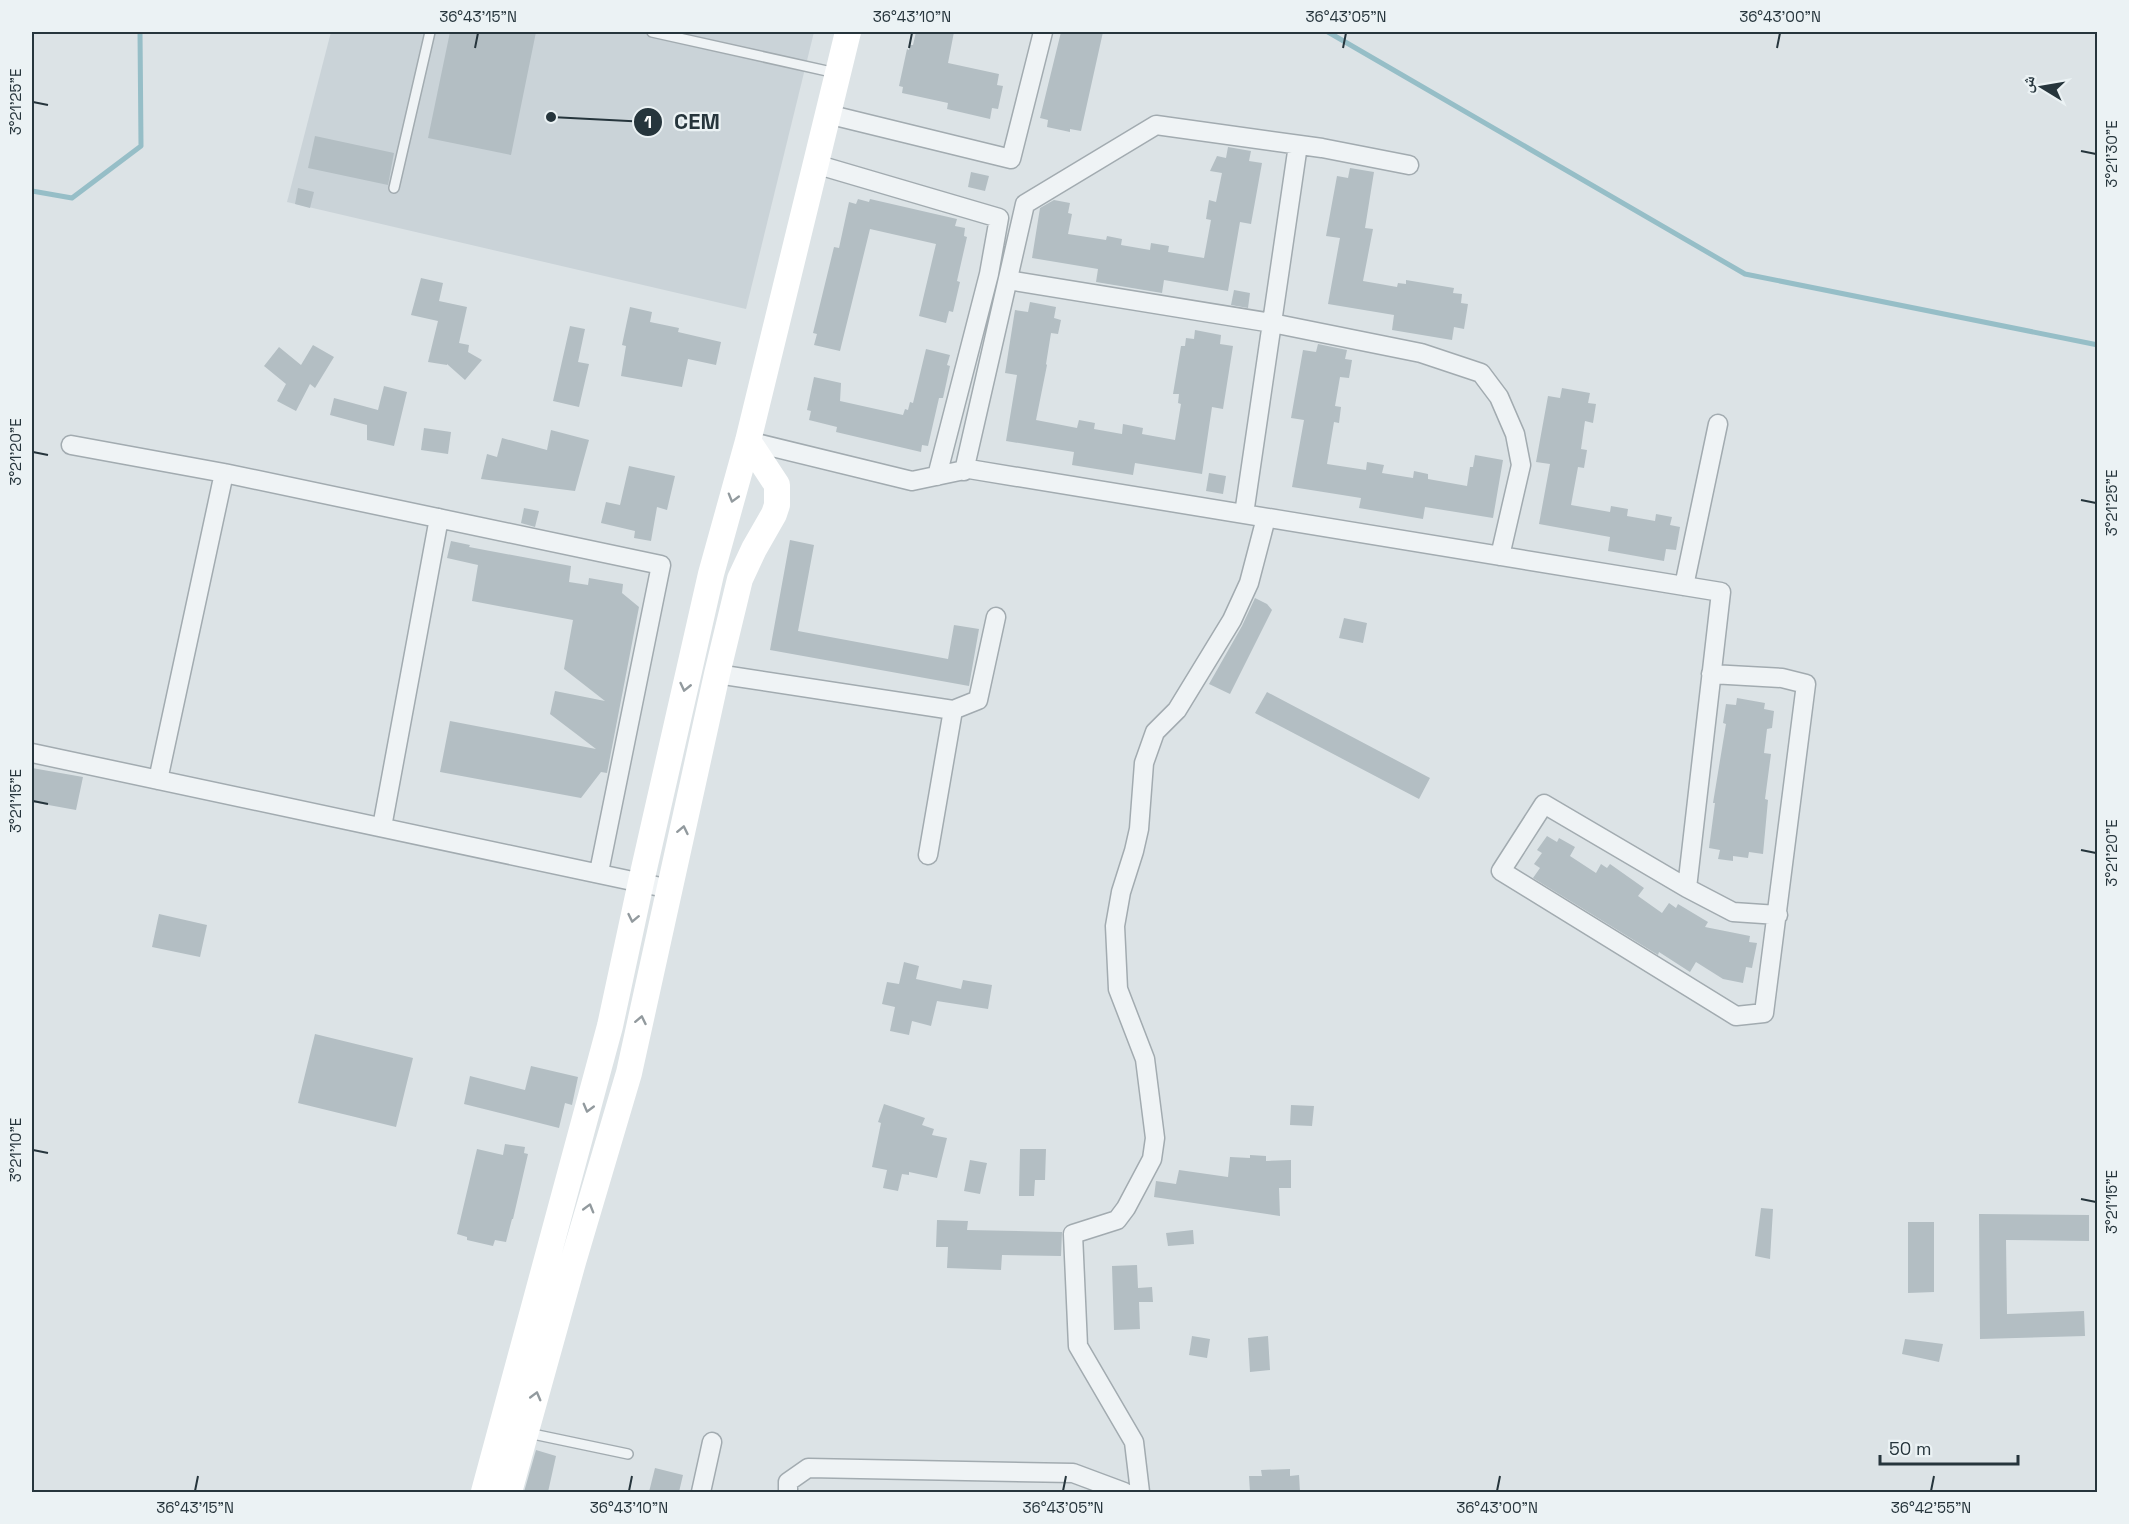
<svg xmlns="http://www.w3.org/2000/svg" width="2129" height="1524" font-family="'Space Grotesk','Noto Naskh Arabic',sans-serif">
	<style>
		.built { fill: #cad3d8 }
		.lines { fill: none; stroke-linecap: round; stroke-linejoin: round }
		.stream { stroke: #96bec7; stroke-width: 5 }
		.building { fill: #b3bec3 }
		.lane-casing { stroke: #a2abb0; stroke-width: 12 }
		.street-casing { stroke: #a2abb0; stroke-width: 21 }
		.lane { stroke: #eff3f5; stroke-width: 9 }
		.street { stroke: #eff3f5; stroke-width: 18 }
		.secondary { stroke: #fff; stroke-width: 26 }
		.oneway { stroke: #929a9e }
		.ticks { fill: none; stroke: #26353c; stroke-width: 2 }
		.leader { fill: none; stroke: #26353c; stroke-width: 2 }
		.callout-dot { fill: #26353c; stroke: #ebf2f4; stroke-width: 2 }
		.mark-label { font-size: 18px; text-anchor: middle; font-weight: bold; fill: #fff }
		.callout-label { font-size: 22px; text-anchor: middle; font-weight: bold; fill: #26353c; stroke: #ebf2f4; stroke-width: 4.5; stroke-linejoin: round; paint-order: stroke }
		.neatline { fill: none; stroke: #26353c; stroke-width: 2 }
		.ticks-label { font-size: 15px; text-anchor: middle; fill: #26353c }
	</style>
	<rect width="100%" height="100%" fill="#dce3e6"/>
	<path class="built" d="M331,32H814L746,309L287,202Z"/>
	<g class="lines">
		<path class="stream" d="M1328,32L1745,274L2098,345
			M32,191L72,198L141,146L140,32"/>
	</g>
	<path class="building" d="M450,32H536L511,155L428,138Z
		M916,32H954L948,63L999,74L997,85L1003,86L998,109L992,108L990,119L947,109L948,103L902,93L903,87L899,86L907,49L909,50L910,45H913Z
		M1061,32H1103L1081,131L1070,129V132L1047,127L1048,120L1040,118Z
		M315,136L394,153L388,185L308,168Z
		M1228,147L1251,151L1249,161L1262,163L1251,224L1240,222L1228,291L1164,280L1162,293L1096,282L1098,269L1032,258L1040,208L1054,200L1070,203L1068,213L1072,214L1068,234L1106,240L1107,236L1122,239L1121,245L1150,250L1151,243L1169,246L1168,252L1204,258L1211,220L1206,219L1209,200L1216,202L1222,173L1210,171L1217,156L1226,158Z
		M1350,168L1374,172L1365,228L1373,229L1363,281L1397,287L1398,283L1406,284V280L1454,288L1453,293L1462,294L1461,303L1468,304L1464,329L1454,327L1452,340L1392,330L1394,315L1328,304L1340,238L1326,236L1337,176L1348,178Z
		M971,172L989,176L985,191L968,187Z
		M298,188L314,192L310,208L295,204Z
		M858,199L869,202L870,199L957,219L955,226L965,228L964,236L967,237L957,281L960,282L953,312L949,311L946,323L919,316L936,244L870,229L840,351L814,345L817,334L813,333L834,247L839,248L849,202L856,204Z
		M421,278L443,283L439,301L467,307L459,343L469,345L468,352L482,360L465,380L447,364V365L428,362L438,321L411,315Z
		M1234,290L1250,293L1248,308L1231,305Z
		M1030,302L1056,307L1054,318L1061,320L1058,334L1051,333L1046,364L1047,365L1036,420L1077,428L1079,420L1095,423L1094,429L1122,434L1123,424L1143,428L1142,434L1175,440L1181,404L1178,403L1179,394H1173L1181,346H1185L1186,338L1194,339L1195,330L1221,335L1220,344L1233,346L1223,409L1212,407L1202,474L1135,463L1133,475L1072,465L1074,452L1006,441L1017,375L1005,373L1015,310L1028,312Z
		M630,307L652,312L650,322L679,328L678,332L721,342L716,365L688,359L682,387L621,376L626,346L622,345Z
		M570,326L585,329L578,362L589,364L579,407L553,401Z
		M1318,344L1347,350L1345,359L1352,360L1349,378L1340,377L1335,406L1341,407L1339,423L1334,422L1327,464L1366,470L1367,462L1384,465L1382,473L1413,478L1414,471L1428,474V479L1467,486L1470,467H1473L1475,455L1503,460L1493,518L1425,507L1423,519L1359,508L1361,498L1292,487L1304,420L1291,418L1303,350L1316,352Z
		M313,345L334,357L315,388L310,384L296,411L277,401L286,384L264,366L279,347L301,365Z
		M926,349L950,355L947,365L950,366L943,398H939L928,446L922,445L921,452L836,432L837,427L809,420L811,411L807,410L814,377L841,383L840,401L903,415L905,409L908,410L910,402L913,403Z
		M384,386L407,392L394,446L367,440V425L330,415L334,398L378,410Z
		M1562,388L1590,393L1588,403L1596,404L1593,423L1585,421L1581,449L1587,450L1584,468L1578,467L1571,505L1610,512L1611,506L1628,509L1627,516L1655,521L1656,514L1672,517L1670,525L1680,527L1676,550L1666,549L1664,561L1608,551L1610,537L1539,524L1550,464L1536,462L1548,396L1560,398Z
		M424,428L451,432L448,454L421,450Z
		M551,430L589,440L575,491L481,479L487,454L497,457L502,438L547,450Z
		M629,466L675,476L667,510L657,507L651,541L634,538L635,531L601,523L606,502L620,505Z
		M1209,473L1226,476L1223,494L1206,491Z
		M524,508L539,511L535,527L521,523Z
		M790,540L814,545L798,631L948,659L954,625L979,629L969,686L770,650Z
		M451,541L470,545L469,547L571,566L569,582L588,585L589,578L623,584L622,593L639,607L607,773L601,772L581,798L440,772L450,721L596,749L550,714L555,691L605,701L564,669L573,620L472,601L478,565L447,558Z
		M1255,598L1267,604L1272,610L1230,694L1209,684L1242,626Z
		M1344,618L1367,623L1363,643L1339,638Z
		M1267,692L1430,778L1419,799L1255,713Z
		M1737,698L1765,703L1764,709L1774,711L1772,728L1767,729L1764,753L1771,754L1765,799L1768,800L1763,854L1749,852L1748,858L1733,856V861L1718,859L1720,850L1709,848L1715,803H1713L1726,724L1723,723L1726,704L1736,705Z
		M32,768L83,777L76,810L32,802Z
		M1547,836L1557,842L1559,838L1575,847L1570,856L1596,873L1601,864L1607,868L1610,864L1644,888L1638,896L1662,913L1669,903L1676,908L1678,904L1708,922L1705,927L1750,936L1749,942L1757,943L1752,968L1746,967L1743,983L1723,979L1696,962L1690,972L1659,952L1658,955L1533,878L1540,868L1534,864L1542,853L1537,850Z
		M159,914L207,925L200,957L152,947Z
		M904,962L919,966L916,979L961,989L963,980L992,985L988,1009L937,1001L931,1026L912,1021L909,1035L890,1031L895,1007L882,1004L887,982L899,984Z
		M315,1034L413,1058L396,1127L298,1103Z
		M531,1066L578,1077L572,1105L565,1103L559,1128L464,1104L470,1076L525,1090Z
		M884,1104L925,1118L922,1125L934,1129L932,1135L947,1138L937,1178L909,1172V1175L902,1174L898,1191L883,1188L887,1170L872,1167L881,1123L878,1122Z
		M1291,1105L1314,1106L1312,1126L1290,1125Z
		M505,1144L525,1147L524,1153L528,1154L513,1219H512L506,1242L495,1240L493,1246L467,1240V1237L457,1234L477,1149L503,1155Z
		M1020,1149H1046L1045,1180H1035L1034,1196H1019Z
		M1250,1155L1266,1156V1161L1291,1160V1188H1279L1280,1216L1154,1197L1156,1181L1176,1184L1179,1170L1228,1177L1230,1157L1250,1158Z
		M970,1160L987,1163L980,1194L964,1191Z
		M1761,1208L1773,1209L1770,1259L1755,1256Z
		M1979,1214L2089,1215V1241L2006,1240L2007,1314L2084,1311L2085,1336L1980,1339Z
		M937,1220L968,1221L967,1230L1062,1232L1061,1256L1002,1255L1001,1270L947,1268L948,1247H936Z
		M1908,1222H1934V1292L1908,1293Z
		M1193,1230L1194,1244L1168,1246L1166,1233Z
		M1137,1265L1138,1288L1152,1287L1153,1302H1139L1140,1329L1114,1330L1112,1266Z
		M1192,1336L1210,1339L1207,1358L1189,1355Z
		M1268,1336L1270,1370L1250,1372L1248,1338Z
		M1905,1339L1943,1344L1939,1362L1902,1354Z
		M536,1450L556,1456L548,1492H524Z
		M655,1468L683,1475L679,1492H649Z
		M1290,1469V1476L1299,1475L1300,1492H1250L1249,1476H1262L1261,1470Z"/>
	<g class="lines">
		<g class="lane-casing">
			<path id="lane" d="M652,32L836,73
				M394,188L430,32
				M528,1433L628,1454"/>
		</g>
		<g class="street-casing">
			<path id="street" d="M827,114L1011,159L1043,32
				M815,164L999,218L989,274L937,476
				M1008,280L1272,323L1421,353L1481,373L1499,397L1515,434L1521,465L1500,556
				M748,441L912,481L969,469L1721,592L1687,888
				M71,445L224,473L661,565L599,872
				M964,471L1025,204L1156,125L1322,148L1409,165
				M1244,514L1298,145
				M1684,586L1718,424
				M717,674L953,710L928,855
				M1711,674L1782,678L1806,684L1764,1013L1736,1016L1501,871L1544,804L1687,888L1733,912L1778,915
				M953,710L978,700L996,617
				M32,753L670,889
				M158,780L224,473
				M382,827L439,518
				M701,1492L712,1442
				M788,1492V1482L808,1468L1073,1473L1124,1492
				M1140,1492L1134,1442L1078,1346L1073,1234L1117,1220L1126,1208L1152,1159L1155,1138L1145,1059L1118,989L1115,926L1121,892L1134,851L1139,829L1144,763L1155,732L1177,710L1232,620L1249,583L1266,518"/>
		</g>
		<use href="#lane" class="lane"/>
		<use href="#street" class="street"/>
		<path class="secondary" d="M484,1492L610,1026L641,882L711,574L748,441L848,32
			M509,1492L573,1262L629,1073L717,674L740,579L754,549L774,514L777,505V485L748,441"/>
	</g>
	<defs><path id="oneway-chevron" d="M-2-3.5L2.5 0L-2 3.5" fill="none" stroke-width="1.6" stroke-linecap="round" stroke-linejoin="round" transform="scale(1.5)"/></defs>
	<g class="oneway">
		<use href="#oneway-chevron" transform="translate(733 498) rotate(106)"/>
		<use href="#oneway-chevron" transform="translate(685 687) rotate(103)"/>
		<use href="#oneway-chevron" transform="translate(683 830) rotate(-78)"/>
		<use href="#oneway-chevron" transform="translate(633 918) rotate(102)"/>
		<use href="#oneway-chevron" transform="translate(641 1020) rotate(-78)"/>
		<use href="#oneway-chevron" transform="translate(588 1108) rotate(105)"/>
		<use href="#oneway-chevron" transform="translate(589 1208) rotate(-74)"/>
		<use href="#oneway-chevron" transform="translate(536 1396) rotate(-75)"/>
	</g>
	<path class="ticks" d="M475,48L478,33M909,48L912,33M1343,48L1346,33M1777,48L1780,33M33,102L48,105M2081,151L2096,154M33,452L48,455M2081,500L2096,503M33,801L48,804M2081,850L2096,853M33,1150L48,1153M2081,1199L2096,1202M195,1491L198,1476M629,1491L632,1476M1063,1491L1066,1476M1497,1491L1500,1476M1931,1491L1934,1476"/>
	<path class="leader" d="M551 117L648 122"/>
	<g class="callout-dot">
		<circle cx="551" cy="117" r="6"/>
		<circle cx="648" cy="122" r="15"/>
	</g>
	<g class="mark-label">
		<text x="648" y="128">1</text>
	</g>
	<g class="callout-label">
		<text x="697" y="129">CEM</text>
	</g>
	<rect width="2129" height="1524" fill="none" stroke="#ebf2f4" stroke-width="66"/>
	<g transform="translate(2042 87) rotate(281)" stroke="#ebf2f4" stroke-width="4.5" paint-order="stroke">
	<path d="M0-4.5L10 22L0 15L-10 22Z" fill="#26353c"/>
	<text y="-9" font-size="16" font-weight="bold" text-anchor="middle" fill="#26353c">ش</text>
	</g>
	<path d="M1880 1455v9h138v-9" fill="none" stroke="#26353c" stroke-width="3"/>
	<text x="1889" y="1455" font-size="18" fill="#26353c" stroke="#ebf2f4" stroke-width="4.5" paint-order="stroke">50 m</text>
	<rect x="33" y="33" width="2063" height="1458" class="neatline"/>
	<g class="ticks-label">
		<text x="478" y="22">36°43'15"N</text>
		<text x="912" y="22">36°43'10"N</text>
		<text x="1346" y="22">36°43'05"N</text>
		<text x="1780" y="22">36°43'00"N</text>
		<text transform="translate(16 102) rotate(-90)" y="5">3°21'25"E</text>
		<text transform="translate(2112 154) rotate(-90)" y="5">3°21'30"E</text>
		<text transform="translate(16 452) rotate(-90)" y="5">3°21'20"E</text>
		<text transform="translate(2112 503) rotate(-90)" y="5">3°21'25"E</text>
		<text transform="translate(16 801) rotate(-90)" y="5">3°21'15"E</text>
		<text transform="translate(2112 853) rotate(-90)" y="5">3°21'20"E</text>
		<text transform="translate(16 1150) rotate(-90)" y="5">3°21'10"E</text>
		<text transform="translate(2112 1202) rotate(-90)" y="5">3°21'15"E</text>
		<text x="195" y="1513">36°43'15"N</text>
		<text x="629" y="1513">36°43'10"N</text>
		<text x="1063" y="1513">36°43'05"N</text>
		<text x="1497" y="1513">36°43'00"N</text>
		<text x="1931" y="1513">36°42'55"N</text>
	</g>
</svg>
